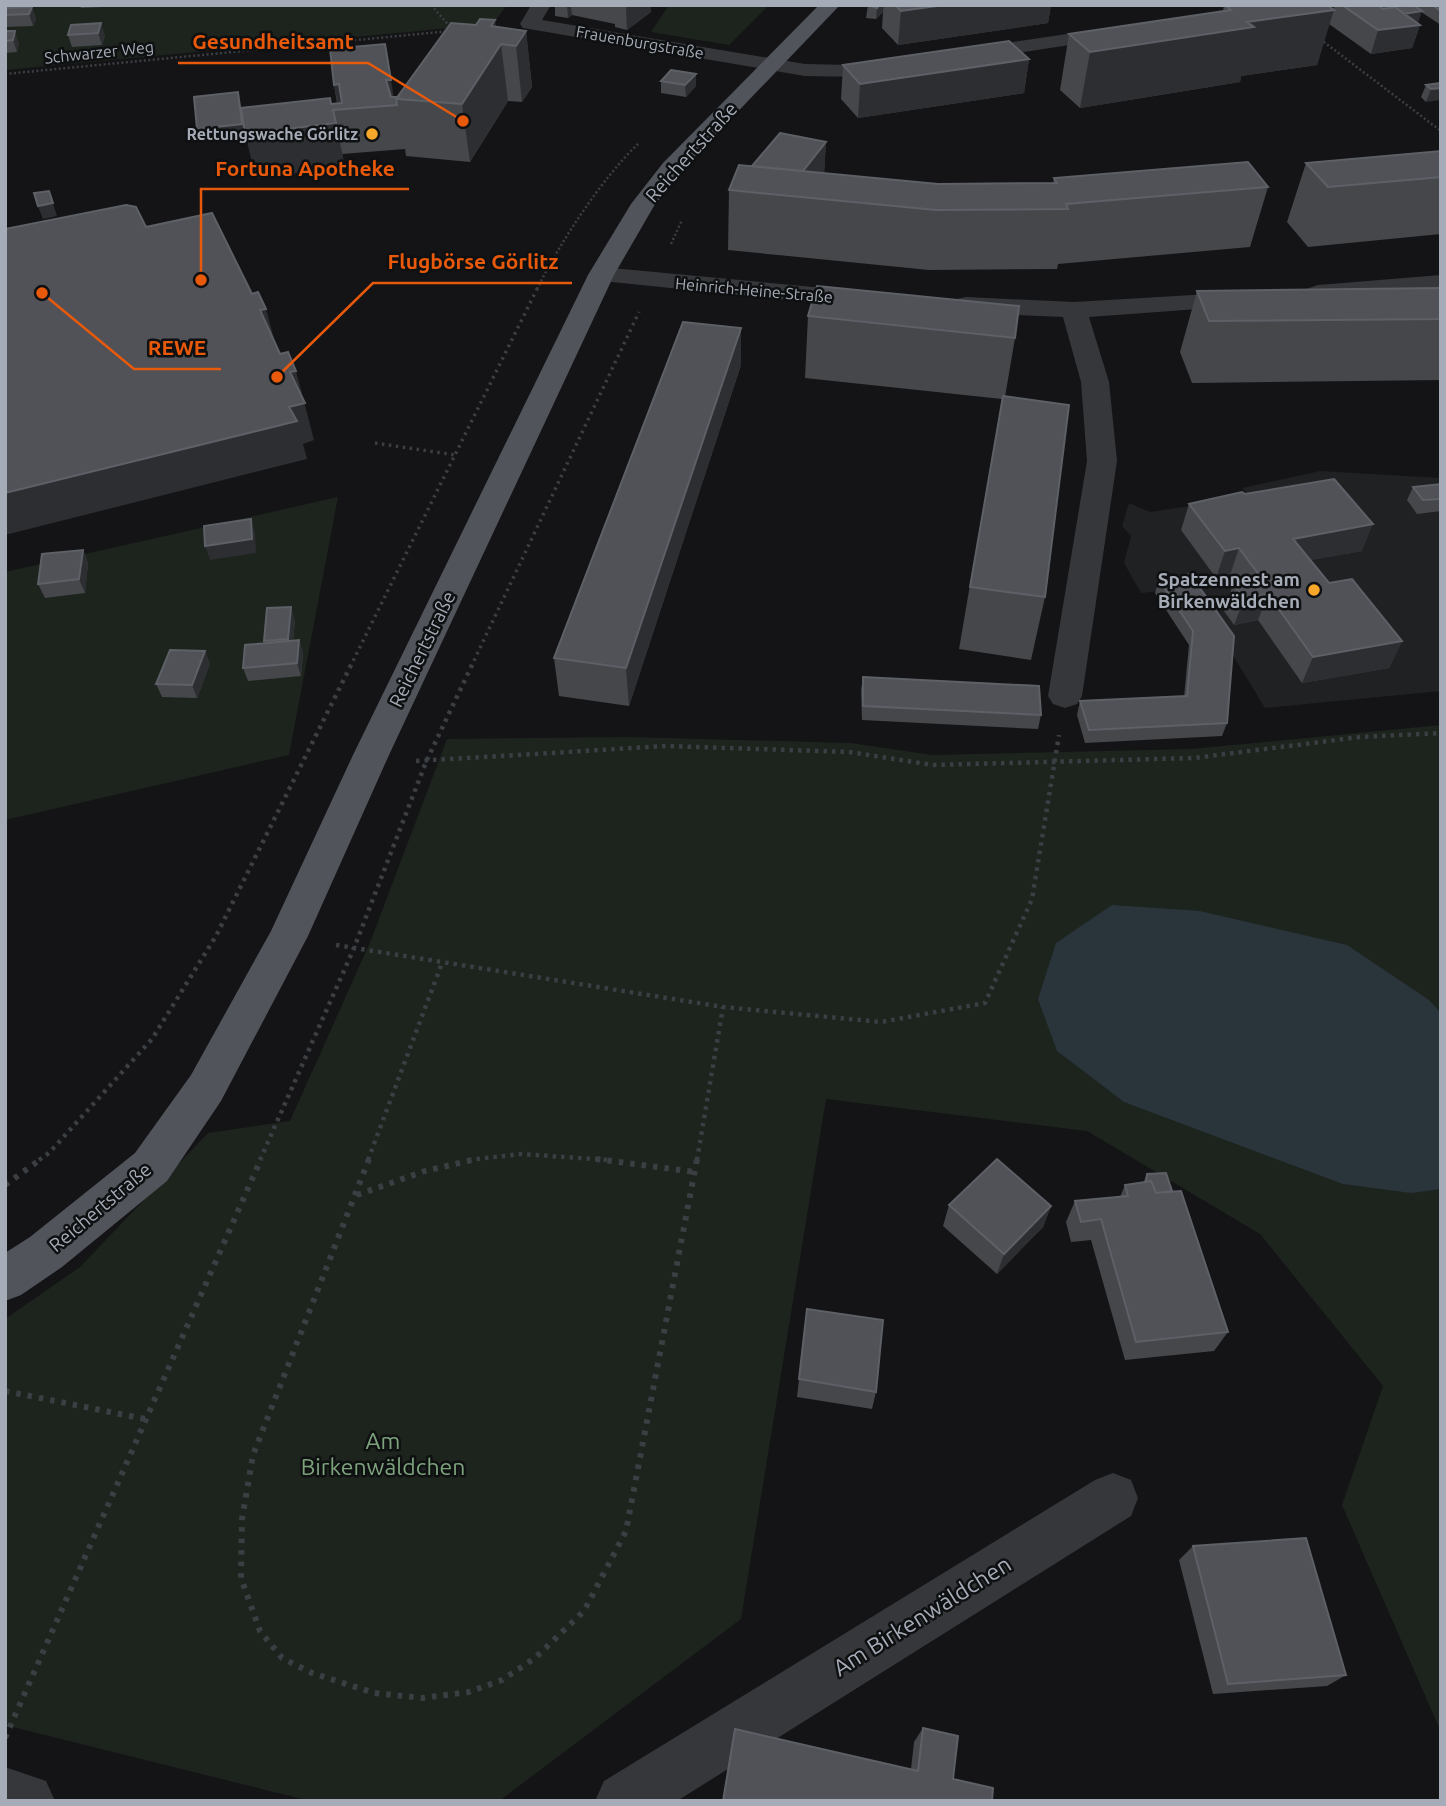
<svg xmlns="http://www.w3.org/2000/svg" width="1446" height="1806" font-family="Ubuntu,sans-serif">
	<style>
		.built { fill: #202123 }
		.green { fill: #1c241d }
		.water { fill: #2a343b }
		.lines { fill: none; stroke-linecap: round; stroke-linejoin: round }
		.path-far3 { stroke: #3b3e42; stroke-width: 2.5; stroke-dasharray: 2 2.5; stroke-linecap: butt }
		.path-far2 { stroke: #3b3e42; stroke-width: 3.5; stroke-dasharray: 2.5 4.5; stroke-linecap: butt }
		.path-far1 { stroke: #3b3e42; stroke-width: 4.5; stroke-dasharray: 3.5 5; stroke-linecap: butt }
		.path { stroke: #3b3e42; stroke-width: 6; stroke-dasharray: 4.5 7; stroke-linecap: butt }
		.street { fill: #35373b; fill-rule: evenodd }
		.primary { fill: #51545b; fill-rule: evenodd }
		.wall { fill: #45474b }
		.shaded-wall { fill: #2d2e31 }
		.building { fill: #505257; stroke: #5d6066; stroke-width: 2 }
		.poi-dot { fill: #f7a82b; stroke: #0f1011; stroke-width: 2.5 }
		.labels { text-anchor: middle; stroke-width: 5; stroke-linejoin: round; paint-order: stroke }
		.far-street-label { font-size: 16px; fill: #a6acb7; stroke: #0f1011 }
		.far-poi-label { font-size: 16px; font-weight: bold; fill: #a6acb7; stroke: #0f1011; text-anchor: end }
		.street-label { font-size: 19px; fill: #a6acb7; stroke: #0f1011 }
		.poi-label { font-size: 19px; font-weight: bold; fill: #a6acb7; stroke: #0f1011; text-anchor: end }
		.near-park-label { font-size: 23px; fill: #7ca37c; stroke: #0f1011 }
		.near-street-label { font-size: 23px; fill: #a6acb7; stroke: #0f1011 }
		.leader { fill: none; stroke: #e8590c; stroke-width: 2.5 }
		.callout-dot { fill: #e8590c; stroke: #0f1011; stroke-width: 2.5 }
		.callout-label { font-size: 21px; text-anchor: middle; font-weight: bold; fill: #e8590c; stroke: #0f1011; stroke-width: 5; stroke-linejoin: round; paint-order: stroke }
	</style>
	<rect width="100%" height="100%" fill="#141416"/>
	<path class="built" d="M1320,471L1441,478V691L1265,708L1229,649L1186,588L1141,593L1124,563L1131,536L1122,526L1129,503L1150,512L1249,497L1242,488Z"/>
	<path class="green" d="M5,5H507L493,24L5,70Z
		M669,5H769L729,45L651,32Z
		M338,497L289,755L5,820V572Z
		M1441,725V1732L1342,1505L1383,1386L1260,1234L1087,1131L826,1099L741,1619L499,1801H310L5,1725V1319L80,1267L208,1133L290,1121L371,940L447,739L629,737L851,743L932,755L1191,749Z"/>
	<path class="water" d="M1112,905L1200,911L1347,945L1429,1000L1441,1013V1189L1411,1193L1343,1184L1124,1102L1057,1051L1038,999L1056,943Z"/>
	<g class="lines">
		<path class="path-far3" d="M431,5L453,30
			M1320,39L1441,131
			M5,74L450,31
			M671,244L682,220
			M537,289C559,244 602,178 638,144"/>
		<path class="path-far2" d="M375,443L455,455
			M350,667L538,287
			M471,667L639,312"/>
		<path class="path-far1" d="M416,761L667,746L849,752L933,765L1194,758L1360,737L1441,733
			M336,945L723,1007L881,1022L985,1003L1032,899L1059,735
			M39,1160L49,1153L152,1039L216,936L351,665
			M260,1160L354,948L426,762L472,665
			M368,1160L442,963
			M468,1160L521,1154L609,1160
			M697,1160L723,1007"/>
		<path class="path" d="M369,1159L253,1455L242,1519L241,1578L260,1631L282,1658L312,1673L374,1693L423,1698L469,1692L502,1680L535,1658L584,1611L626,1531L697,1159
			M596,1159L695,1172
			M5,1185L41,1159
			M357,1195L425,1171L477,1159
			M5,1391L145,1419
			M5,1738L261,1159"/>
		<path class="street" d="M531,5H551L542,20L805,64L850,65L895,59L902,61L905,65L902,69C870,77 838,77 805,76L523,28L520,24Z
			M1121,26L1128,28L1131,32L1128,36L965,61L958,59L955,55L958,51L965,49Z
			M601,267L867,292L876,295L880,300L876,305L867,308L592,280L588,275L592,270Z
			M1441,275V291L1318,301L1309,298L1305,293L1309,288L1318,285Z
			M1244,292L1253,295L1257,300L1253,305L1089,317L1109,382L1117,461L1082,696L1077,704L1065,708L1053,704L1048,696L1087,461L1081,382L1063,317L966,313L957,311L953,305L957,299L966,297L1074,302Z
			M1113,1473L1131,1480L1138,1498L1131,1516L677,1801H595L604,1781L1095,1480Z
			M5,1767L46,1781L55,1801H5Z"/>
		<path class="primary" d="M819,5H840L679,173L654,206L614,275L389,755L308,936L221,1101L167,1181L62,1267L21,1295L5,1301V1253L30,1237L135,1153L191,1075L271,931L353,755L588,275L631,204L663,163Z"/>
	</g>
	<path class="wall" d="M80,5H105L104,7L81,8Z
		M555,5H651V12L627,30L615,27V24L572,15L568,18L555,16Z
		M868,5H1051L1048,23L898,45L882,28L883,12L876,19L866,18Z
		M1224,5H1327L1333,9L1335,5H1377L1380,7L1381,5H1413L1416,7L1417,5H1441V25L1421,12L1417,23L1420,25L1412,48L1371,54L1329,24L1317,65L1241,76L1240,82L1080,108L1060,90L1069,34L1223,11Z
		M32,7L36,19L33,26L5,27V8Z
		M71,25L105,35L102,45L72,47L68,35Z
		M476,25L526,31L532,87L522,102L508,101L470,162L406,156L405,149L342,154L345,167L256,178L331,104L337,103L334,85L394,97H398L418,69Z
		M5,31L19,43L17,52L5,53Z
		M1029,59L1024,93L858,118L841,99L843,65Z
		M661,81L696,86L686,97L661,93Z
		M1441,83L1426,102L1421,97L1426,85Z
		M826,142L824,173L938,184L1053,183L1054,178L1268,187L1250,247L1058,264L1057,269L929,270L728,250L729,190Z
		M1441,151V234L1308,247L1287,222L1306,163Z
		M1441,288V380L1192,383L1180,352L1197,291Z
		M808,316L1015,338L1005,397L1045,597L1031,660L959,649L1002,399L805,378Z
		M741,365L629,706L559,696L554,658Z
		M1441,484V511L1417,514L1407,500L1413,487Z
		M1245,494L1362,551L1310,560L1329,583L1402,641L1389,668L1302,683L1258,620L1234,625L1224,611L1233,584H1236L1230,575L1216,578L1181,530L1189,504Z
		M83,550L88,563L85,593L45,598L38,584Z
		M1190,574L1227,723L1222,736L1085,743L1077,715L1080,701L1184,697L1189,645L1155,593L1159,580Z
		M295,620L293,641L299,640L303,653L301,676L248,681L243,668L265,643L264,641Z
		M205,651L210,664L197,698L162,697L156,684Z
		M863,677L1041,715L1038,729L862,720L861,690Z
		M1147,1174L1172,1191L1228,1332L1214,1351L1125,1360L1091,1240L1071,1242L1066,1222L1075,1201L1120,1197L1125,1185L1143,1183Z
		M949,1205L1051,1206L1043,1227L997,1274L943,1226Z
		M807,1309L876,1392L872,1409L797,1397Z
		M1193,1546L1346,1675L1327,1686L1213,1694L1179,1560Z
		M923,1728L953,1779L911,1769L914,1742Z"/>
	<path class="shaded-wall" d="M567,5H571L572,15L568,18Z
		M628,5H651V12L627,30L626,7Z
		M879,5H884L883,12L876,19L877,8Z
		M944,5H1051L1048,23L898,45L901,11Z
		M32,7L36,19L33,26L29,14Z
		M1334,10L1317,65L1241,76L1240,82L1080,108L1090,52L1247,22Z
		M1422,11L1418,23L1399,14Z
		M495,20L499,49L501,44L508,101L470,162L462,104L491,26Z
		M101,23L105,35L102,45L98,33Z
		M1420,25L1412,48L1371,54L1378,30Z
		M15,31L19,43L17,52L13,40Z
		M526,31L532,87L522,102L516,46Z
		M385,44L395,105H390L386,80Z
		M1029,59L1024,93L858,118L860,84Z
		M696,74V86L686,97L685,85Z
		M339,84L344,109L339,110L334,85Z
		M1441,88V100L1426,102L1431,89Z
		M238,92L241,104L245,136L201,141L197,129Z
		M336,123L345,167L256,178L245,134Z
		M826,142L824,177L794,182Z
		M49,191L57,216L43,219L38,206Z
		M266,309L276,346L260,310Z
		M741,328V365L629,706L626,668Z
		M296,371L314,440L303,444L307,459L5,535V493L289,407L290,372Z
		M251,519L255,533L256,553L210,560L205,546Z
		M1373,524L1362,551L1283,565L1293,539Z
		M1239,548L1230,575L1216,578L1225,551Z
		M83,550L88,563L85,593L79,579Z
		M1268,594L1258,620L1234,625L1244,599Z
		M291,607L295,620L292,652L288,639Z
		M299,640L303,653L301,676L297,663Z
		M1402,641L1389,668L1302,683L1313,657Z
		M205,651L210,664L197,698L192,685Z
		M1051,1206L1043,1227L997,1274L1004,1254Z"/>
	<path class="building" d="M868,5H879L877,8Z
		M895,5H944L901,11Z
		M1225,5H1327L1334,10L1247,22L1254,27L1090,52L1069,34L1231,10Z
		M1342,5H1377L1383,9L1395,7L1420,25L1378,30Z
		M1386,5H1413L1422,11L1404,14L1395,7L1390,8Z
		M1432,5H1441V11Z
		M32,7L29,14L5,15V8Z
		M480,19L495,20L491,26L526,31L516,46L501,44L462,104L396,99L451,23L476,25Z
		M101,23L98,33L68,35L71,25Z
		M5,31H15L13,40L5,41Z
		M1009,41L1029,59L860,84L843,65Z
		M385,44L391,80H386L391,97H398L396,99L397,105L333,110L336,123L245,134L241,108L330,98L331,104L342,103L339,84L334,85L330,49Z
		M671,70L696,74L685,85L661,81Z
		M1441,83V88L1431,89L1426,85Z
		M238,92L242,124L197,129L194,97Z
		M780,133L826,142L803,171L752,166Z
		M1441,151V177L1328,187L1306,163Z
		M1248,162L1268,187L1066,204L1068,209L936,210L729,190L739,165L938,184L1057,183L1054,178Z
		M49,191L53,203L38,206L34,193Z
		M126,205L136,207L146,227L212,213L252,294L258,292L266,309L260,310L280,354L288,352L296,371L290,372L305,403L289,407L297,421L5,493V229Z
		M817,286L1019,306L1015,338L808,316Z
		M1441,288V319L1209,321L1197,291Z
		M683,322L741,328L626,668L554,658Z
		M1003,396L1069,405L1045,597L970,587Z
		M1334,479L1373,524L1293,539L1329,583L1352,579L1402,641L1313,657L1268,594L1244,599L1233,584L1262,579L1239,548L1225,551L1189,504L1242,492L1245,494Z
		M1441,484V499L1423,500L1413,487Z
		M251,519L252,539L205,546L204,526Z
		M83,550L79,579L38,584L42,554Z
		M1190,574L1234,636L1227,723L1089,730L1080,701L1187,696L1193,631L1159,580Z
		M291,607L288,639L264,641L267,608Z
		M299,640L297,663L243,668L245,645Z
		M170,650L205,651L192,685L156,684Z
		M863,677L1039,686L1041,715L863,706Z
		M997,1159L1051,1206L1004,1254L949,1205Z
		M1166,1173L1172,1191L1156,1193L1151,1181L1146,1182L1147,1174Z
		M1151,1181L1156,1193L1181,1191L1228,1332L1136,1342L1101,1219L1081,1222L1075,1201L1128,1196L1125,1185Z
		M807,1309L883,1320L876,1392L799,1379Z
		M1306,1538L1346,1675L1228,1684L1193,1546Z
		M923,1728L958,1736L953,1779L993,1788L992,1801H723L735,1729L918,1771Z"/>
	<g class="poi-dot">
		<circle cx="372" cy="134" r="7"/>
		<circle cx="1314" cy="590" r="7"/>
	</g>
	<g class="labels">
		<g class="far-street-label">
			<text transform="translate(640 42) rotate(10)" y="6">Frauenburgstraße</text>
			<text transform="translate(99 52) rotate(-6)" y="6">Schwarzer Weg</text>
			<text transform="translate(754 290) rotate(5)" y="6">Heinrich-Heine-Straße</text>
		</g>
		<g class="far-poi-label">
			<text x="358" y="140">Rettungswache Görlitz</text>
		</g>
		<g class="street-label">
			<text transform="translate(691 152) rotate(-48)" y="7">Reichertstraße</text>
			<text transform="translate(422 649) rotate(-64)" y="7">Reichertstraße</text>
			<text transform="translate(100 1207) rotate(-40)" y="7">Reichertstraße</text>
		</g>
		<g class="poi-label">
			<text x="1300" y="586">Spatzennest am<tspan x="1300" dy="22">Birkenwäldchen</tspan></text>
		</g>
		<g class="near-park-label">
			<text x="383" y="1449">Am<tspan x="383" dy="26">Birkenwäldchen</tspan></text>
		</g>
		<g class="near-street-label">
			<text transform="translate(922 1616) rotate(-32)" y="8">Am Birkenwäldchen</text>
		</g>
	</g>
	<path class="leader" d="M463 121L368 63H178M201 280L201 189H409M277 377L373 283H572M42 293L134 369H221"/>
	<g class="callout-dot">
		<circle cx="463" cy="121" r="7"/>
		<circle cx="201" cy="280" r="7"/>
		<circle cx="277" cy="377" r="7"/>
		<circle cx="42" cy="293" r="7"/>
	</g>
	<g class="callout-label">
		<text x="273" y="49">Gesundheitsamt</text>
		<text x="305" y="176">Fortuna Apotheke</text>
		<text x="473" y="269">Flugbörse Görlitz</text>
		<text x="177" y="355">REWE</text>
	</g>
	<rect width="1446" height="1806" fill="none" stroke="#a6acb7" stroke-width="14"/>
</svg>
